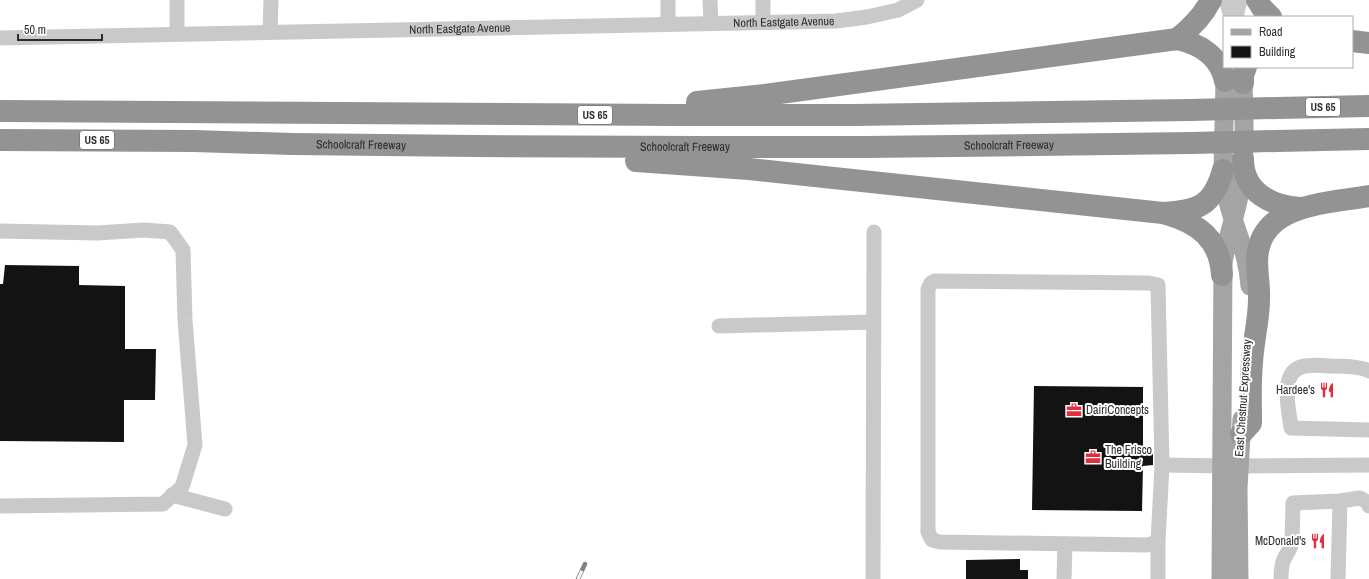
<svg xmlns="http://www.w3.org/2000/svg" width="1369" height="579" font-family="'Archivo Narrow',sans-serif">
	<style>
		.building { fill: #131313 }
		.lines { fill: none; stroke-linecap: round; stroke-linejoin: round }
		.minor { stroke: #c9c9c9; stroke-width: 15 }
		.major { stroke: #a4a4a4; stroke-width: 19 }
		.highway { stroke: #939393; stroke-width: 22 }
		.rail-casing { stroke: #818181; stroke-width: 4.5 }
		.rail { stroke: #fff; stroke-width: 3; stroke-dasharray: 9; stroke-linecap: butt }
		.highway-bridge { stroke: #939393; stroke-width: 22 }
		.labels { text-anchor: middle; stroke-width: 4; stroke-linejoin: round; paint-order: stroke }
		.shield { fill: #fff; stroke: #6b6b6b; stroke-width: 1 }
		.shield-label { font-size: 11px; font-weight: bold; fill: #2c2c2c }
		.street-label { font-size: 12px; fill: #2c2c2c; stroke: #fff }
		.poi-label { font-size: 12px; fill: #2c2c2c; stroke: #fff; text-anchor: end }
	</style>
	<rect width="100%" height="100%" fill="#fff"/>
	<path class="building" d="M5,265L79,266V285L125,286V349H156L155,400H124V442L0,441V284H3Z
		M1034,386L1143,387V448H1153V465L1143,466L1142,511L1032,510Z
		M1020,559V570H1028V579H966V560Z"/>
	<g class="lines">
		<g class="minor">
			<path d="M177,0V34"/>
			<path d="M710,0L711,23"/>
			<path d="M763,0V22"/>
			<path d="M1226,0L1231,17"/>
			<path d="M1236,17L1240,0"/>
			<path d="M668,24V0"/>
			<path d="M270,32L271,0"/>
			<path id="s1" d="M0,38L836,21L867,17L898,10L917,0"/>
			<path d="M0,231L97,233L144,230L170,232L183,250L185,320L195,445L182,487L163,504L0,506"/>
			<path d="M719,326L873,322"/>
			<path d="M1369,371C1360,366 1341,366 1330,366C1322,365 1313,365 1305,366C1278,370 1289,409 1291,428L1369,430"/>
			<path d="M1162,465L1230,466L1369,465"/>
			<path d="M172,495L225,509"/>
			<path d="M1158,542L1147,545L940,542L932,540L928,532V289L931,283L935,281L1149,283L1158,285L1162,465L1158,542V579"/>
			<path d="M873,579L874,232"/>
			<path d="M1064,579L1065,544"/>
			<path d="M1281,579C1281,572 1281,566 1284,559C1287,553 1291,549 1292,542L1293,503L1340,501L1360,498L1367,502L1369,506"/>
			<path d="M1338,579L1340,501"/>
		</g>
		<path class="major" d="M1225,81L1223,170C1225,183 1226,196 1230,209C1238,236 1248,256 1250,286
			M1221,579L1223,264C1226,239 1236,216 1240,191C1246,156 1244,119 1243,83
			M1239,579L1238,488L1242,419"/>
		<g class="highway">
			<path d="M1257,0L1262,8L1271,17"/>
			<path d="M1177,39C1191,28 1203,16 1211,0"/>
			<path d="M1352,41L1369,43"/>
			<path d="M1243,83V75L1246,67"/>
			<path d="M697,102L765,95L1177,39C1200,44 1220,56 1225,81"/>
			<path d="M1277,108L1369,106"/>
			<path d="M0,111L675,115H855L1190,110"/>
			<path id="s2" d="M0,140L194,141L292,144L475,146L700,147H866L1192,143"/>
			<path d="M1277,141L1369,139"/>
			<path d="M1243,159C1243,192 1271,206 1300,208"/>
			<path d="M636,161L749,169L1163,213C1198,211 1213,206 1223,170"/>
			<path d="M1166,214C1198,223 1220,239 1222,275"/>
			<path d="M1241,434L1251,423C1251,403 1250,383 1252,363C1253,341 1259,321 1259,299C1260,283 1255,267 1258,251C1266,203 1331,203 1369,196"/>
		</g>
		<g class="rail-casing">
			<path id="rail" d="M578,579L585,564"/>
		</g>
		<use href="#rail" class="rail"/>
		<path class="highway-bridge" d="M1190,110L1277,108
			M1192,143L1277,141"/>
	</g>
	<defs>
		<g id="restaurant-bare" transform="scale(1.2)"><path d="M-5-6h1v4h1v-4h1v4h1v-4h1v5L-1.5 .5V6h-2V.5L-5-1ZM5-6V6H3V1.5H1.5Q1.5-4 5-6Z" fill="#e22f40" stroke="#fff" stroke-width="2.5" paint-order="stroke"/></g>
		<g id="office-bare" transform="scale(1.2)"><path d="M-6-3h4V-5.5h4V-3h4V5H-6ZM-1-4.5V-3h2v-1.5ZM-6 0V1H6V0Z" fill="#e22f40" stroke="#fff" stroke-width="2.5" paint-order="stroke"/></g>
	</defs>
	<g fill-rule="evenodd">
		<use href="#restaurant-bare" x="1327" y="390"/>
		<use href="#office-bare" x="1074" y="410"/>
		<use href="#office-bare" x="1093" y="457"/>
		<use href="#restaurant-bare" x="1318" y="541"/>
	</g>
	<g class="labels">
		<g class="shield">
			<rect x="1306" y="98" width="34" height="18" rx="3"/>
			<rect x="578" y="106" width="34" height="18" rx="3"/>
			<rect x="80" y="131" width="34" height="18" rx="3"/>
		</g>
		<g class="shield-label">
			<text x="1323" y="111">US 65</text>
			<text x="595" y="119">US 65</text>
			<text x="97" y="144">US 65</text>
		</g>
		<g class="street-label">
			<text dy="4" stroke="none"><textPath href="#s1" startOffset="784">North Eastgate Avenue</textPath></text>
			<text dy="4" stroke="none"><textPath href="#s1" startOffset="460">North Eastgate Avenue</textPath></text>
			<text dy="4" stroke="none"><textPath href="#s2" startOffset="361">Schoolcraft Freeway</textPath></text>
			<text dy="4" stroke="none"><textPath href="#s2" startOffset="1009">Schoolcraft Freeway</textPath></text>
			<text dy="4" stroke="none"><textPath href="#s2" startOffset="685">Schoolcraft Freeway</textPath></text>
			<text transform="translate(1243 398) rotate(-86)" y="4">East Chestnut Expressway</text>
		</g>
		<g class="poi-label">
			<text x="1315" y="394">Hardee's</text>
			<text x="1086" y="414" text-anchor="start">DairiConcepts</text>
			<text x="1105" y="454" text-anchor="start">The Frisco<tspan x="1105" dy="14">Building</tspan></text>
			<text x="1306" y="545">McDonald's</text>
		</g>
	</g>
	<rect x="1223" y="16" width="130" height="52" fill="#ffffff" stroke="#ababab"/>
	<rect x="1231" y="29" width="20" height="6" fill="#a4a4a4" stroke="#ababab"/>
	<text x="1259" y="36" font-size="12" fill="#2c2c2c">Road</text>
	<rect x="1231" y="46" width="20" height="12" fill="#131313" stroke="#ababab"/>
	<text x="1259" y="56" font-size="12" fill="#2c2c2c">Building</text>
	<path d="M18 34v6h84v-6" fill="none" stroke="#2c2c2c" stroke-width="2"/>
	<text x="24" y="34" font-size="12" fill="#2c2c2c" stroke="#ffffff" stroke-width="3" paint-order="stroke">50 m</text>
</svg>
